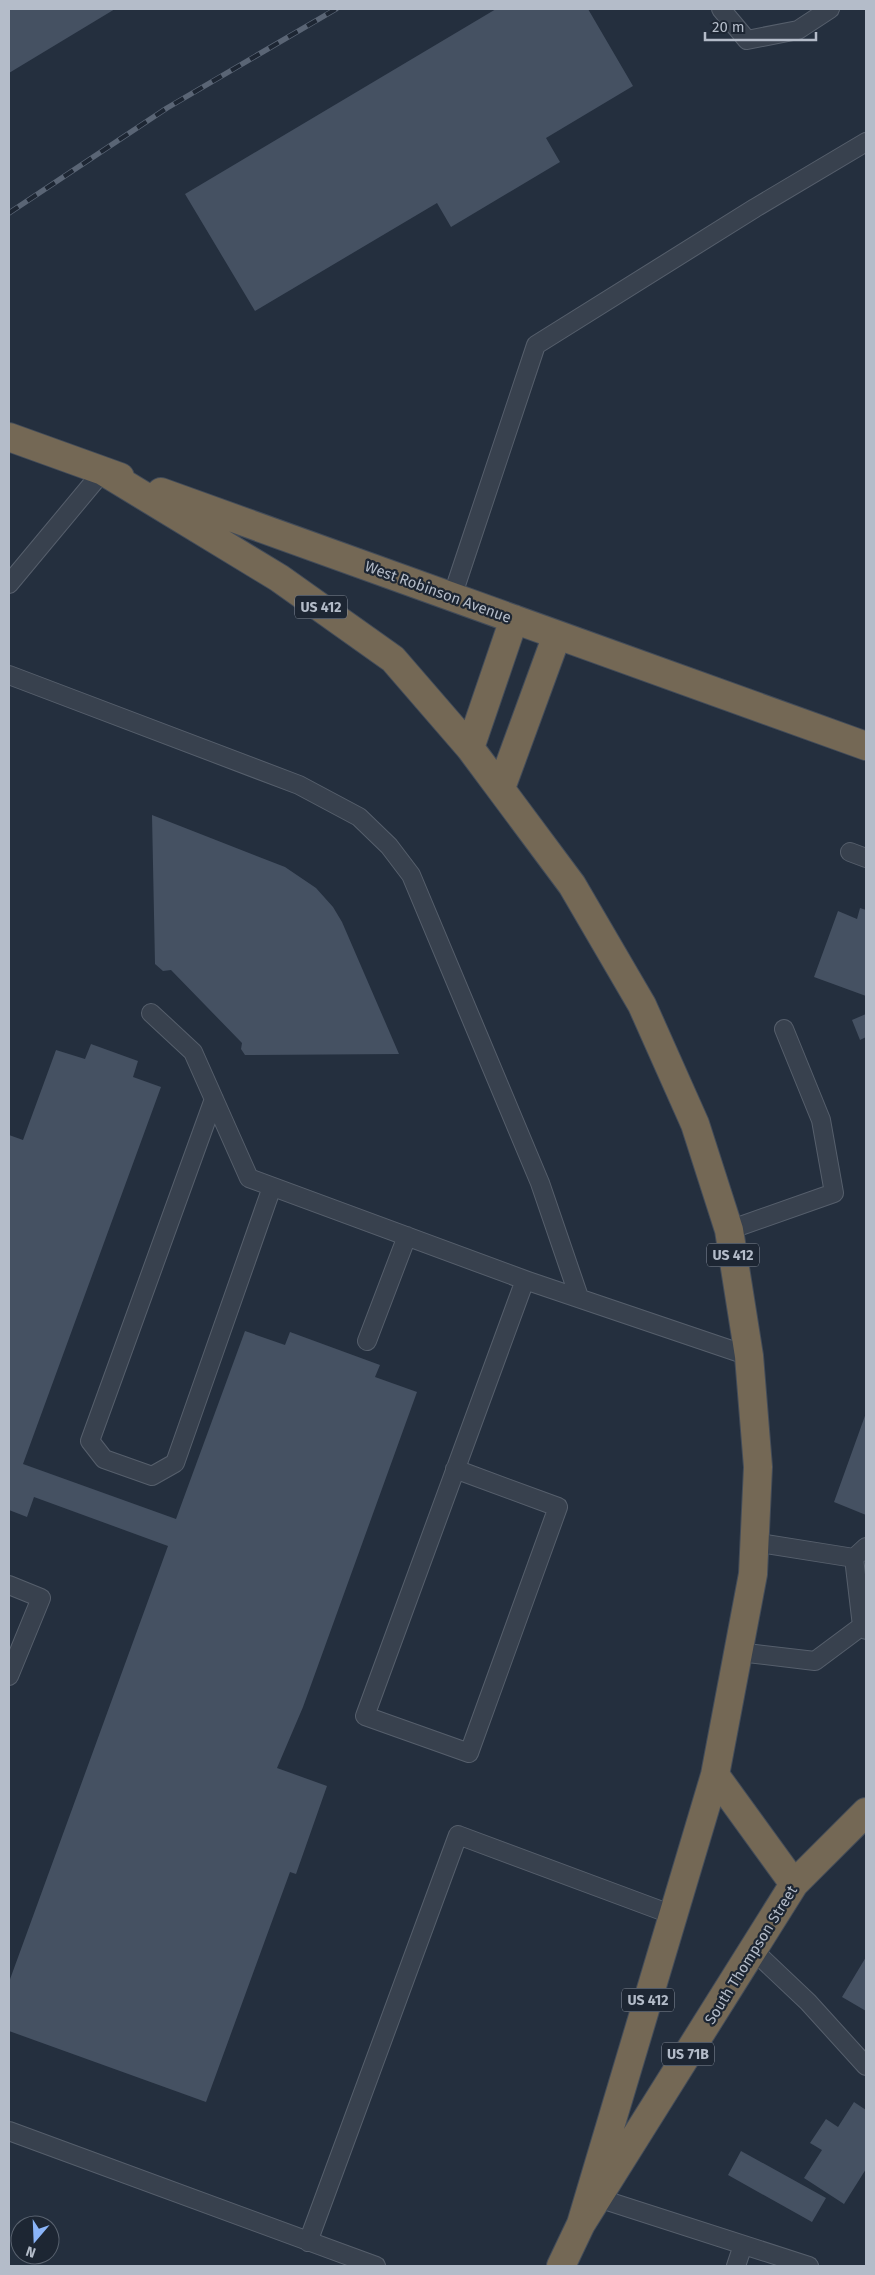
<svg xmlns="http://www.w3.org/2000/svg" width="875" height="2275" font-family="'Fira Sans',sans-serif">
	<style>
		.building { fill: #455162 }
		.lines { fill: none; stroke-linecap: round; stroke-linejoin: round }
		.lane-casing { stroke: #565f6c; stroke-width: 20 }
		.highway-casing { stroke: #434c59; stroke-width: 30 }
		.lane { stroke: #38414e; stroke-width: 18 }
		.highway { stroke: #746855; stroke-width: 28 }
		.rail-casing { stroke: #5a6575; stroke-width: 5.5 }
		.rail { stroke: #1d2633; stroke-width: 4; stroke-dasharray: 11; stroke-linecap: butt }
		.labels { text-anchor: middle; stroke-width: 4.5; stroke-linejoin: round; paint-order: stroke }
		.shield { fill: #1d2633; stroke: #878f9c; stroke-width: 1 }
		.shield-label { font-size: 14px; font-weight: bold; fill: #b4bcc9 }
		.street-label { font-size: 15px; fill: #b4bcc9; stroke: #1d2633 }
	</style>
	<rect width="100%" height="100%" fill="#242f3e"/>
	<path class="building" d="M9,9H115L9,73Z
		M496,9H588L633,86L546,138L560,162L451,227L437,203L255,311L185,194Z
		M152,815L285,867L316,888L333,907L342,922L399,1054L245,1055L241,1049L242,1043L171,970L163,971L155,964Z
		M860,908L866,910V996L814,977L838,911L857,919Z
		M866,1014V1037L860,1040L852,1020Z
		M91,1044L138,1061L133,1077L161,1087L23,1464L176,1519L245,1331L285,1345L290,1332L380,1365L375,1377L417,1392L303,1707L277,1768L327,1786L296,1874L290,1872L206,2102L9,2031V1982L168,1546L34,1497L27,1517L9,1510V1135L23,1140L56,1050L85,1059Z
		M866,1413V1515L834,1502Z
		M866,1957V2011L842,1997Z
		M854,2102L866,2110V2169L844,2204L804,2178L822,2150L810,2143L826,2119L838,2127Z
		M741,2151L826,2198L812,2222L728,2175Z"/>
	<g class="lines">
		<g class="lane-casing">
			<path id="lane" d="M721,9L747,40L798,30L830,9
				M9,584L103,471
				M452,597L536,345L755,208L866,142
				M9,675L299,785L359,817L389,846L411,875L540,1183L579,1297
				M850,852L866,858
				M151,1013L193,1052L249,1178L525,1280
				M214,1099L90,1441L104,1459L152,1476L175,1463L272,1187
				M729,1230L834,1193L821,1120L784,1029
				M367,1341L407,1236
				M455,1469L558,1507L469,1753L365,1716L525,1280L749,1356
				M754,1542L854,1558L862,1626
				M854,1558L866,1547
				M9,1585L41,1598L9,1676
				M739,1652L815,1661L862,1626L866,1630
				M753,1950L808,2002L866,2066
				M9,2131L376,2266
				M598,2198L809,2266
				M308,2242L458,1835L673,1915
				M736,2266L743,2245"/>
		</g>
		<g class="highway-casing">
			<path id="highway" d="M9,437L120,477
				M103,471L279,578L393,659L470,748L572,885L642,1005L695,1124L729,1230L749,1356L758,1467L753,1574L715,1775L581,2224
				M161,492L866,746
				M470,748L514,619
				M501,788L557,635
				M715,1775L794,1884
				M561,2266L581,2224L794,1884L866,1812"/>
		</g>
		<use href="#lane" class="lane"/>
		<use href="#highway" class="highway"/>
		<g class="rail-casing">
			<path id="rail" d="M9,213L167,108L336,9"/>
		</g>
		<use href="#rail" class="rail"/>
	</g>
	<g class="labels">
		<g class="shield">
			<rect x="295" y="595.5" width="52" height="23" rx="4"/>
			<rect x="707" y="1243.5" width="52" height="23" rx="4"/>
			<rect x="622" y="1988.5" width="52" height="23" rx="4"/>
			<rect x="662" y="2042.5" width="52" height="23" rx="4"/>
		</g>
		<g class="shield-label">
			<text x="321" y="612">US 412</text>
			<text x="733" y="1260">US 412</text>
			<text x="648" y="2005">US 412</text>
			<text x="688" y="2059">US 71B</text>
		</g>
		<g class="street-label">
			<text transform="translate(438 592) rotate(20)" y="5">West Robinson Avenue</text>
			<text transform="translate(751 1955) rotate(-58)" y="5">South Thompson Street</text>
		</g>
	</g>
	<rect width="875" height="2275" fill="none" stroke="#b4bcc9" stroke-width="20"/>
	<g transform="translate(35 2240) rotate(199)"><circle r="24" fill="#1d2633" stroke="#59626f"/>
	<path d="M0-4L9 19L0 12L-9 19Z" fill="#8ab4f8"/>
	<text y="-8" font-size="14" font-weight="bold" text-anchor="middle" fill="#b4bcc9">N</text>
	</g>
	<path d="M705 32v8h111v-8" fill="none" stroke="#b4bcc9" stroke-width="2.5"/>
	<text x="712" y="32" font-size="15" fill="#b4bcc9" stroke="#1d2633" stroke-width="4" paint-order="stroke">20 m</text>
</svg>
